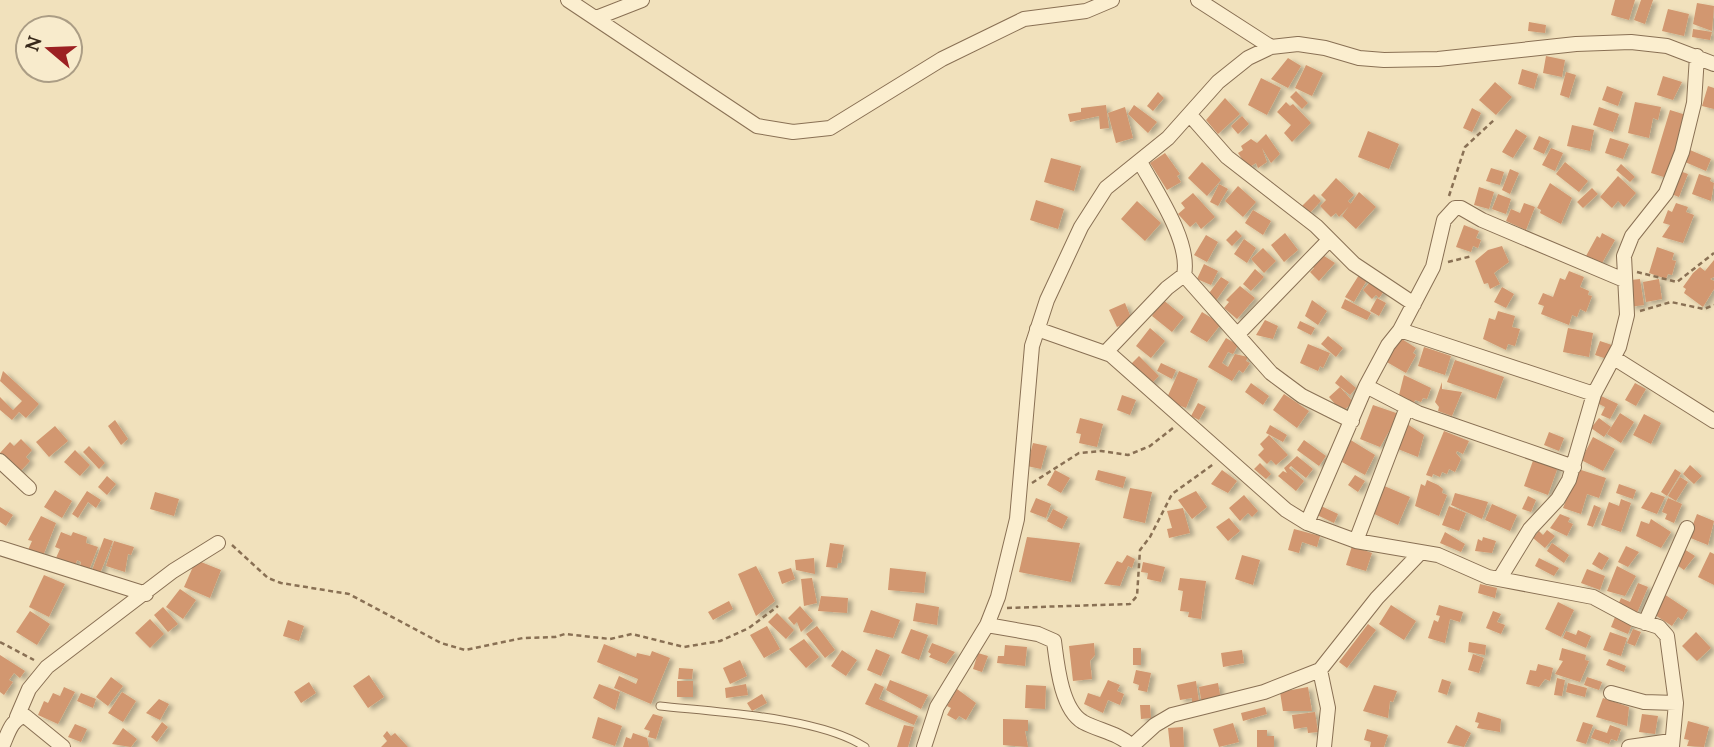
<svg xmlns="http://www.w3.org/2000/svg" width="1714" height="747" viewBox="0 0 1714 747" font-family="Lora,serif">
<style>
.building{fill:#d2976f;filter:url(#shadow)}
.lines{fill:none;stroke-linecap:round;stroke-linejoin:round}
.service-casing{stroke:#897054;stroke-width:9}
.minor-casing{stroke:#897054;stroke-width:16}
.path{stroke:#897054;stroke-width:2.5;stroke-dasharray:5 3.5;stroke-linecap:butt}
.service{stroke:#fbeecf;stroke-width:7}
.minor{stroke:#fbeecf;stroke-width:14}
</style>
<defs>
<filter id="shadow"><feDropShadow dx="4.5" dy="2.5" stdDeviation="2" flood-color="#0004"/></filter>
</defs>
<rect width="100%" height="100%" fill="#f1e1bc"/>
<!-- building -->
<path class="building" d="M1615 0H1635L1629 20 1611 15Z
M1641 0H1653L1645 24 1634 20Z
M1697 3 1714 6 1712 31 1693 24Z
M1668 9 1689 14 1684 36 1662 31Z
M1529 22 1546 25 1545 33 1528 31Z
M1693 29 1712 32 1710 40 1692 37Z
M1546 56 1565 60 1562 77 1543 73Z
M1288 58 1301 66 1288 88 1271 79Z
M1306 65 1323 73 1312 96 1295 88Z
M1522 69 1538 74 1534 89 1518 84Z
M1566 72 1576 75 1569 98 1560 95Z
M1663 76 1682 82 1673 100 1657 95Z
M1261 78 1281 88 1267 115 1248 105Z
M1495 82 1512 97 1496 115 1479 100Z
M1607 86 1623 92 1618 106 1602 100Z
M1708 86 1714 88V109L1702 106Z
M1296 91 1308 103 1302 109 1290 97Z
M1158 92 1164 98 1153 111 1147 106Z
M1225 98 1240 114 1218 134 1206 120Z
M1286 102 1290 106 1293 104 1311 123 1292 142 1284 133 1291 125 1277 112Z
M1635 102 1661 107 1658 120 1653 118 1649 138 1628 133Z
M1106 105 1109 128 1100 129 1099 116 1070 122 1068 114 1081 112V108Z
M1134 105 1157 122 1148 133 1128 114Z
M1125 107 1133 138 1116 143 1108 113Z
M1599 107 1619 114 1613 132 1593 125Z
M1472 108 1481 113 1472 132 1463 128Z
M1670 110 1686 115 1667 178 1651 173Z
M1242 116 1249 124 1238 134 1231 126Z
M1572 125 1594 130 1590 151 1567 146Z
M1516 129 1527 136 1513 158 1502 152Z
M1368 131 1399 144 1389 169 1358 157Z
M1266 134 1280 154 1271 163 1262 148 1267 162 1258 168 1256 163 1248 168 1238 153 1243 150 1241 146 1251 139 1257 143Z
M1539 136 1550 141 1544 154 1533 149Z
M1610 138 1629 144 1623 159 1605 153Z
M1551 148 1563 153 1555 171 1542 165Z
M1690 150 1711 159 1706 171 1685 162Z
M1165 153 1180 174 1177 176 1181 182 1167 190 1150 163Z
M1051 158 1081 166 1074 191 1044 182Z
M1202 162 1221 180 1207 196 1188 178Z
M1565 162 1588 181 1579 192 1556 174Z
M1621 164 1635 177 1630 182 1616 170Z
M1491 168 1504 172 1500 185 1486 181Z
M1510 169 1519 173 1510 194 1502 190Z
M1677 170 1688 174 1679 197 1669 193Z
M1699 174 1711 178 1710 181 1714 183 1711 201 1692 194Z
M1618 176 1636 193 1624 207 1618 201 1612 208 1600 197Z
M1336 178 1354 195 1348 201 1351 204 1339 217 1336 213 1331 217 1320 206 1326 200 1321 195Z
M1550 183 1572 198 1561 224 1540 213 1541 210 1537 208Z
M1219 184 1228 189 1218 206 1210 202Z
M1238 186 1256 202 1243 217 1225 201Z
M1479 187 1494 192 1489 209 1474 205Z
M1592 188 1598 194 1583 208 1577 202Z
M1359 192 1376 207 1356 229 1342 216Z
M1193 193 1215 217 1201 229 1196 222 1190 227 1178 214 1185 208 1181 203Z
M1314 194 1321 201 1309 214 1301 207Z
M1498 194 1511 199 1506 214 1492 209Z
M1036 200 1064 209 1058 229 1030 220Z
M1137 201 1161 223 1145 241 1121 219Z
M1524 203 1535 207 1526 230 1506 221 1511 209 1520 213Z
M1676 203 1688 207 1686 212 1694 215 1683 243 1662 237 1670 225 1663 223 1668 210 1672 212Z
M1253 210 1271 221 1263 235 1245 223Z
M1464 225 1479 231 1476 238 1481 240 1478 248 1473 246 1471 252 1456 247Z
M1236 230 1242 236 1232 246 1226 240Z
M1285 233 1298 250 1284 262 1271 245Z
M1602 233 1615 240 1601 265 1586 256 1597 236 1600 238Z
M1206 235 1218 242 1207 262 1194 255Z
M1244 239 1256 248 1247 263 1234 254Z
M1502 246 1509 262 1494 273 1500 284 1490 289 1488 283 1484 284 1475 261 1488 250Z
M1657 247 1674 253 1672 260 1676 261 1672 275 1668 274 1666 279 1649 273Z
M1263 248 1276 261 1264 273 1251 259Z
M1318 252 1335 263 1319 281 1310 272 1314 268 1308 262Z
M1714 260V277L1710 279 1714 281V289L1703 307 1684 293 1686 289 1683 287 1693 273 1700 267 1705 271Z
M1204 264 1218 271 1211 285 1197 279Z
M1255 269 1264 277 1251 291 1243 284Z
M1569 271 1584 277 1580 287 1589 291 1588 295 1592 296 1586 312 1580 309 1577 317 1572 315 1569 325 1541 314 1544 306 1538 304 1543 293 1553 297 1560 278 1565 280Z
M1359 275 1367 280 1354 302 1345 297Z
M1221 277 1229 282 1215 302 1207 296Z
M1640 279 1644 305 1630 307 1631 280Z
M1659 279 1662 299 1646 302 1643 282Z
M1372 280 1384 291 1379 298 1376 295 1372 299 1363 290Z
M1240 286 1255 298 1237 319 1224 308 1229 302 1226 300Z
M1502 287 1514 294 1506 308 1494 302Z
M1377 298 1386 303 1379 316 1370 311Z
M1162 299 1184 317 1172 332 1152 316Z
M1345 299 1371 313 1367 320 1341 308Z
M1312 300 1327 311 1318 325 1305 316Z
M1125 303 1132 320 1117 327 1109 310Z
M1498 311 1515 316 1512 327 1520 329 1515 346 1508 344 1506 350 1483 339 1489 318 1495 320Z
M1202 312 1221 324 1207 342 1190 332Z
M1265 320 1278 326 1273 339 1256 335Z
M1300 321 1315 328 1311 335 1297 328Z
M1150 328 1165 341 1151 358 1136 346Z
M1568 328 1593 333 1589 357 1563 352Z
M1328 336 1343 348 1336 357 1321 344Z
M1397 336 1416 348 1413 353 1416 355 1406 373 1385 361Z
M1226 338 1238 345 1233 354 1228 352 1222 363 1228 367 1235 354 1248 357 1246 361 1250 363 1243 373 1239 370 1232 381 1208 367Z
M1600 341 1612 345 1607 359 1595 355Z
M1308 344 1330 353 1323 368 1320 366 1318 371 1300 363Z
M1424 347 1451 356 1445 375 1418 366Z
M1139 356 1159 376 1148 387 1128 367Z
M1455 360 1504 377 1496 399 1447 382Z
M1161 363 1176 370 1172 379 1157 371Z
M3 371 39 404 26 418 19 412 12 420 0 410V397L13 410 22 401 0 381Z
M1179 371 1198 379 1186 408 1166 400Z
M1341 375 1356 388 1350 395 1335 383Z
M1404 375 1431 388 1427 399 1423 398 1421 402 1415 400 1413 405 1398 399Z
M1442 382V389L1462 392 1452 416 1438 411 1439 407 1435 402Z
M1251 383 1269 396 1263 405 1245 392Z
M1635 383 1646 389 1636 406 1625 400Z
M1340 387 1353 402 1342 412 1329 397Z
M1284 394 1309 411 1297 428 1273 410Z
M1122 395 1136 400 1130 415 1117 410Z
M1599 395 1618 404 1610 419 1601 415 1605 407 1595 402Z
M1198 403 1206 407 1199 420 1191 416Z
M1373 405 1399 414 1380 447 1360 439Z
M1620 413 1634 422 1621 443 1607 434Z
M1644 414 1661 423 1651 444 1633 435Z
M1080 418 1103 424 1097 447 1079 443 1081 434 1076 433Z
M1599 418 1611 427 1604 437 1591 428Z
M115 420 128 439 121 445 108 426Z
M1404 422 1424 435 1418 457 1393 447Z
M1270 425 1287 435 1283 442 1266 433Z
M55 426 68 441 49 457 36 442Z
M1444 431 1469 441 1463 454 1457 451 1456 453 1461 459 1455 472 1449 469 1447 474 1442 472 1440 477 1433 474 1432 477 1426 475Z
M1549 432 1564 438 1559 451 1544 445Z
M1269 435 1288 455 1276 465 1271 460 1267 464 1258 455 1264 449 1260 444Z
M1593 437 1615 449 1603 471 1581 460Z
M21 439 32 450 26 457 30 461 18 474 0 453 10 442 14 446Z
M1349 439 1375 455 1365 475 1342 462Z
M1304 440 1326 456 1319 466 1297 450Z
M1033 443 1047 446 1041 469 1027 466Z
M89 446 105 463 99 469 83 452Z
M75 450 90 465 80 476 64 462Z
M1535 455 1559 464 1548 495 1524 486Z
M1297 456 1313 469 1306 478 1291 466 1289 468 1304 481 1296 491 1278 476 1283 471 1287 473 1284 468Z
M1260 463 1271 474 1266 479 1254 469Z
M1690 465 1702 476 1694 484 1683 474Z
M1578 469 1606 478 1599 498 1587 494 1581 514 1563 508Z
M1675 469 1681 473 1667 496 1661 492Z
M1055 470 1070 478 1061 493 1047 485Z
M1098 470 1126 477 1123 488 1095 480Z
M1222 470 1237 481 1228 493 1211 484Z
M1355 475 1365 481 1358 492 1348 485Z
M107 476 116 484 107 495 98 487Z
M1680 477 1688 482 1676 501 1668 496Z
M1427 480 1438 485 1443 489 1442 493 1447 495 1439 516 1415 506 1421 484 1425 486Z
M1619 484 1636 490 1633 499 1616 493Z
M1382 485 1410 497 1398 525 1370 512Z
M1130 488 1152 492 1145 523 1123 518Z
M55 490 72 501 62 518 44 507Z
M87 491 101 500 96 508 88 502 78 518 72 514Z
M1196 491 1207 507 1192 519 1178 500Z
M155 492 179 499 174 516 150 509Z
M1651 492 1665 497 1657 514 1641 508Z
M1455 493 1488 502 1482 519 1451 505Z
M1244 495 1258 511 1252 517 1248 513 1240 521 1229 508Z
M1528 496 1536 500 1531 512 1522 509Z
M1036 498 1051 504 1046 518 1030 512Z
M1668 498 1682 504 1674 523 1665 519 1667 514 1662 512Z
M1621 499 1631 503 1621 532 1601 525 1609 502 1619 506Z
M1492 504 1517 515 1510 531 1485 520Z
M1594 505 1601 508 1593 527 1587 525Z
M1321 506 1338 514 1334 523 1317 515Z
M1449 506 1466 513 1459 531 1442 525Z
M0 507 13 515 6 526 0 522Z
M1183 508 1190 533 1169 538 1167 529 1172 528 1167 511Z
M1053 509 1068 517 1062 529 1047 521Z
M1560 514 1570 518 1568 522 1573 524 1567 536 1550 528Z
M1697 514 1714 521 1708 545 1688 537Z
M41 516 56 523 43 556 28 550 32 541 28 540Z
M1229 518 1240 531 1228 541 1216 527Z
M1651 519 1671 532 1661 548 1636 536 1641 521 1649 524Z
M1294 529 1320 536 1317 547 1302 542 1299 553 1288 550Z
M1547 530 1555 536 1545 548 1533 538 1539 531 1543 535Z
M61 532 71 536 73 532 87 537 86 543 98 547 88 573 79 571 81 562 77 560 75 566 56 558 60 549 55 547Z
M1445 532 1465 544 1461 552 1440 543Z
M1027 537 1080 543 1071 582 1019 572Z
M1483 537 1496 541 1492 553 1475 551 1478 539 1482 541Z
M104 538 113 541 99 576 91 573Z
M114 541 134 547 131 555 128 554 125 572 106 566Z
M830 543 844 545 841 563H838L837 568 826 567Z
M1552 543 1569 555 1564 563 1547 551Z
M1352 546 1372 553 1366 571 1346 565Z
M1626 546 1639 552 1628 567 1618 562Z
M1684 549 1695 556 1684 570 1674 563Z
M1599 552 1609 558 1602 570 1592 564Z
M1710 552 1714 554V585L1698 577Z
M1127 555 1135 559 1132 568 1128 566 1120 586 1104 584 1117 561 1122 563Z
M1242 555 1260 560 1253 585 1235 579Z
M814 558 815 574 796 570 795 560Z
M1539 558 1559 568 1554 576 1535 566Z
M196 560 221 570 210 598 184 587Z
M1143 562 1165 567 1161 582 1147 579 1148 573 1141 572Z
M756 566 775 601 756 616 738 574Z
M1617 566 1636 576 1625 596 1607 591Z
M791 568 795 579 782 584 778 572Z
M890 568 926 572 924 593 888 590Z
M1587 569 1605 576 1600 590 1581 583Z
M44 575 65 584 49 617 29 607Z
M812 578 817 603 804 606 801 579Z
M1180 578 1206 581 1201 619 1188 617 1189 612 1180 611 1183 591 1178 590Z
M1638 583 1648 587 1637 613 1618 605 1621 598 1630 602Z
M1480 584 1497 588 1495 598 1478 593Z
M180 589 196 600 183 619 166 607Z
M1664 594 1688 610 1682 620 1678 617 1672 626 1652 613Z
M821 596 848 598 847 613 818 611Z
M729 601 733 609 713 620 708 612Z
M1558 602 1574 610 1561 637 1545 629Z
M916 603 939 607 937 625 913 621Z
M1391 605 1416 621 1404 640 1379 624Z
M1439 605 1463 612 1460 622 1450 619 1445 643 1428 638 1434 620 1438 622 1440 616 1436 615Z
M800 606 813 621 801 632 797 622 794 625 788 618Z
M163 607 178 624 168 632 154 615Z
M871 610 900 620 893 638 863 632Z
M30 611 50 624 37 645 16 632Z
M1493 611 1501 614 1497 622 1505 625 1501 634 1486 628Z
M777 613 794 630 786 639 768 622Z
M1615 617 1632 624 1628 634 1611 627Z
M150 619 164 634 150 648 135 633Z
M288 620 304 626 299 641 283 636Z
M1368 624 1376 630 1347 668 1339 662Z
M767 626 780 649 764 658 750 635Z
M817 626 835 650 825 658 806 634Z
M911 629 928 635 919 660 901 653Z
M1633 629 1641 632 1635 646 1627 643Z
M1578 630 1591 636 1586 648 1563 638 1566 631 1576 635Z
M1610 632 1627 638 1621 656 1603 650Z
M1696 632 1711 648 1697 661 1682 646Z
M804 639 819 657 806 668 789 649Z
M1469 642 1486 645 1485 655 1468 652Z
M932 643 955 652 946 664 929 657 931 654 928 652Z
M1094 643 1095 655 1090 661 1092 679 1073 681 1069 646Z
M604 644 636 657 637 653 650 656 652 651 670 658 651 704 614 688 619 676 636 684 638 679 597 662Z
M1005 645 1027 647 1025 666 997 663 998 656H1004Z
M1133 648H1141V665H1133Z
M1562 648 1586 655 1585 660 1589 661 1580 682 1555 674 1563 661 1559 660Z
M876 649 890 655 881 676 867 670Z
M842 650 857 660 846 676 831 666Z
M1242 650 1244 663 1223 667 1221 653Z
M978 653 988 656 982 672 973 669Z
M1473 654 1484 658 1479 673 1468 670Z
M0 655 25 671 20 678 14 673 9 680 13 682 4 695 0 692Z
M1609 659 1626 666 1624 672 1606 665Z
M740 660 747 676 730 684 723 668Z
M1538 664 1553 668 1550 681 1545 679 1539 687 1526 684 1530 670 1536 671Z
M679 668 693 669 692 679H678Z
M1136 670 1151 673 1147 692 1138 690 1139 685 1133 683Z
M369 675 384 697 368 708 353 686Z
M111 677 123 686 108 706 96 697Z
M1587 677 1602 682 1599 690 1584 685Z
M1557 678 1565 680 1562 696 1554 695Z
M1442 679 1451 682 1447 695 1438 692Z
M890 680 928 695 921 709 886 690Z
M1108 680 1120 685 1117 691 1124 694 1120 705 1108 700 1103 713 1084 704 1088 693 1100 697Z
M677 681H693V697H677Z
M1196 681 1199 702 1192 703V698L1180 700 1177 685Z
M309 682 316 693 301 703 294 692Z
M875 683 884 687 879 699 918 716 914 725 865 704Z
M1218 683 1221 700 1202 704 1199 687Z
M1568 683 1587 688 1585 697 1566 692Z
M599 684 620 692 615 710 593 698Z
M746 684 748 695 726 698 725 688Z
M1026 685 1046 686 1045 709 1025 708Z
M1374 685 1397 691 1393 702 1390 701 1388 718 1363 711Z
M64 687 75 692 58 724 38 715 44 701 48 703 53 693 60 696Z
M1308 687 1312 711H1283L1280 692Z
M957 689 976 703 966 720 959 716 956 720 947 715 951 708 947 706Z
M122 692 136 701 123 722 108 713Z
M81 693 96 699 93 708 77 701Z
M762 694 767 703 752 711 747 703Z
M1603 698 1629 707 1627 726 1596 717Z
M159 699 169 704 160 720 146 713Z
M1140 705H1150L1151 718 1141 719Z
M1265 707 1267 714 1243 721 1241 713Z
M1315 712 1318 732 1308 733 1307 727 1294 729 1292 715Z
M1478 712 1501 719 1500 732 1477 728 1479 723 1475 722Z
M653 714 663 717 656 739 648 737 650 731 644 729Z
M1642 714 1658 716 1655 734 1639 732Z
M598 717 622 726 615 746 592 738Z
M1003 719 1028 720V731H1025L1028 747 1003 745Z
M1688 721 1709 727 1704 747 1687 746 1689 740 1684 739Z
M162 722 168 727 157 742 151 737Z
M1583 722 1593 725 1586 744 1576 741Z
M1233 723 1239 742 1219 747 1213 729Z
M75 724 87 729 81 742 68 737Z
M904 725 914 727 908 747H897Z
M1456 725 1471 733 1464 747 1447 743Z
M1610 725 1621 729 1617 741 1611 739 1609 744 1591 738 1595 729 1607 733Z
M1183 727 1184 747H1170L1168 728Z
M123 728 137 739 131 747 112 744Z
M1367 729 1388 735 1384 747H1370L1371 742 1364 740Z
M1257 730H1267V736H1274V747H1257Z
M387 731 391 736 395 733 408 747H381L387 741 383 736Z
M633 733 647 738 649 747H623L626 737 631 739Z"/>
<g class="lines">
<defs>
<path id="service" d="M660 706C716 712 820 717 865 747"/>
<path id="minor" d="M568 0 757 126 793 132 830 128 942 59 1024 19 1086 11 1112 0
M1198 0 1271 47
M596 18 642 0
M1190 115 1227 157 1316 226 1354 264 1414 304
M1140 162C1156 191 1191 242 1184 275L1271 373 1302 396 1352 421
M1037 329 1111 355 1286 510 1307 523 1356 541 1438 555 1488 577 1593 597 1634 619 1659 627 1667 636 1676 703 1672 747
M1400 330 1433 267 1444 220 1455 208H1461L1482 220 1624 280
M1238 334 1329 240
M1106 352 1167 288 1184 275
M1614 358 1714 421
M1366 386 1418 413 1574 467
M0 461 29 488
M1307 523 1366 386 1388 345 1400 330 1594 394
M1356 541 1407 407
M0 548 146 594
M1500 578 1530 529 1558 499 1569 480 1594 394 1619 347 1627 315 1624 256 1632 236 1666 193 1682 152 1694 103 1697 56
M1645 623 1687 528
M987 625 1038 634 1054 641C1057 664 1061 709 1083 722 1100 731 1118 733 1132 746
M1320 670 1328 708 1324 747
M1611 693 1644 702 1676 703
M17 717 29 689 47 667 173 571 218 543
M2 747C8 734 11 719 25 716L63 747
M924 747 937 707 987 625 998 597 1017 519 1032 346 1047 300 1081 227 1106 188 1168 138 1218 82 1248 58 1271 47 1298 44 1325 48 1359 58 1384 60 1438 59 1576 44 1631 42 1667 46 1714 64
M1131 747 1155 725 1172 715 1264 692 1320 670 1377 598 1421 552
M1629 747 1671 741"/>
</defs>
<!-- service casing -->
<use href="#service" class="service-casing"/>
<!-- minor casing -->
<use href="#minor" class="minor-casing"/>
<!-- path -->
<path class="path" d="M1449 196 1465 147 1494 120
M1448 262 1472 256
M1637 272 1677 282 1714 253
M1640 311 1671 302 1704 309 1714 305
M1032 483 1079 453 1101 451 1128 455 1150 446 1173 428
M232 545 268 578 281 583 349 594 441 643 465 650 523 638 555 637 565 634 610 639 632 634 684 647 720 641 749 628 778 606
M1007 608 1130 604 1137 596 1140 550 1150 537 1172 494 1215 463
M0 642 34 660"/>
<!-- service -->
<use href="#service" class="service"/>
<!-- minor -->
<use href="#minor" class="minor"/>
</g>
<!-- north arrow -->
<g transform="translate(49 49) rotate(289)"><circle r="33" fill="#f8ebcc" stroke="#ab9d85" stroke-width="2"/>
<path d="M0-5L12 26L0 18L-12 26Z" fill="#9c2022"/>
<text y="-10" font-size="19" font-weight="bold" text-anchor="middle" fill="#37281a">N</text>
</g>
</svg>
